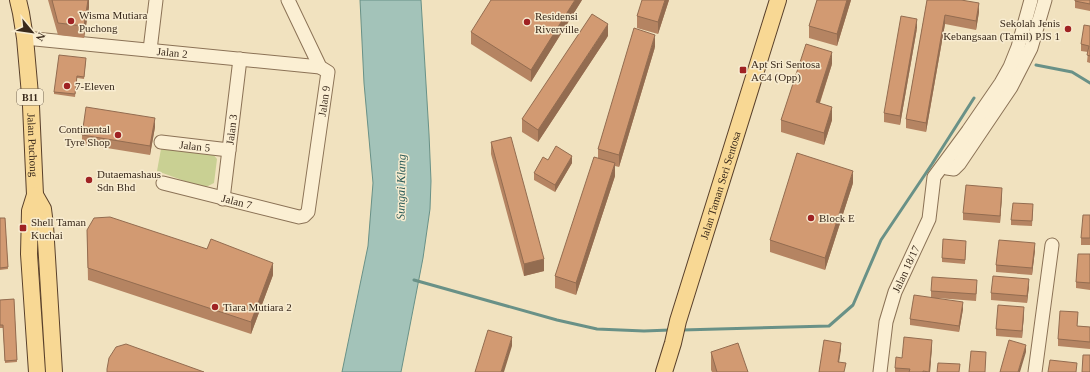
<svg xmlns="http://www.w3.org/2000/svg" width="1090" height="372" viewBox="0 0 1090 372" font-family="Georgia,serif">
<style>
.green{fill:#c9d093}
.water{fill:#a3c3b9;stroke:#699187}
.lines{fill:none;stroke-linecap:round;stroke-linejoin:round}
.stream{stroke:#699187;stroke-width:3}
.minor-casing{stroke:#8b7256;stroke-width:15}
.major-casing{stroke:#59402b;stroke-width:18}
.minor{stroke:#fbefd3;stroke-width:13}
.major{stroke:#f8d894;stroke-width:16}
.wall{fill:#b58462}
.shaded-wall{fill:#936c50}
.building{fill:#d29a72;stroke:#936c50}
.poi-dot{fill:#9f2223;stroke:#f8ecd0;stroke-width:1.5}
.labels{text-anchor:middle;stroke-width:3;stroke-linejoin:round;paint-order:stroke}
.shield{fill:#f8ecd0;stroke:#736452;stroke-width:1}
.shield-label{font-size:10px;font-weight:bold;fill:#3a2a1c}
.poi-label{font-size:11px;fill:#3a2a1c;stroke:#f8ecd0;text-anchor:start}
.street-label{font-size:11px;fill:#3a2a1c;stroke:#f8ecd0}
.water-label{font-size:12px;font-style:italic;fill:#2a5b58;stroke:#f8ecd0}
</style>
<rect width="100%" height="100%" fill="#f1e2bf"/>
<!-- green -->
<path class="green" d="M161 149 212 153 217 159 214 183 204 188 157 171Z"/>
<!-- water -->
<path class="water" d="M360 0H421L429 134 431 181 430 209 423 258 401 372H342L368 246 373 183 364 83Z"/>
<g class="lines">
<!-- stream -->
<path class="stream" d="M1036 65 1072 72 1090 83
M414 280 557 320 597 329 644 331 670 330
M682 330 829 326 853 305 881 240 932 164 974 98"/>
<defs>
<g id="minor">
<path id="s1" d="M25 38 320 67"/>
<path d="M150 50 156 0"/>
<path id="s2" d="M161 142 229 150"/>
<path d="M943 166 947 168 954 169 959 164 1011 87 1031 48 1045 0"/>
<path id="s3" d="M163 183 299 217 304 216 308 212 328 72 320 67 288 0"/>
<path id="s4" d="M223 199 240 59"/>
<path id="s5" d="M880 372 886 322 895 292 929 219 934 177 968 131 1001 83 1010 67 1018 47 1031 0"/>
<path d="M1035 372 1052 245"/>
</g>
<g id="major">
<path id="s6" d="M18 0 21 13 25 38 31 106 35 195 30 211 29 254 37 372"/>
<path d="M35 195 43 209 45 225 54 372"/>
<path id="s7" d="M664 372 673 343 678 321 778 0"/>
</g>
</defs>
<!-- minor casing -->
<use href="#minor" class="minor-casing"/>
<!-- major casing -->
<use href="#major" class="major-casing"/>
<!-- minor -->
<use href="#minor" class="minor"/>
<!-- major -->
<use href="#major" class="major"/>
</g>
<!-- wall -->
<path class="wall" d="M48 0H89V7L84 38 58 35Z
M582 0 531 82 471 44V32Z
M669 0 658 34 637 28V16Z
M817 0H851L837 46 809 38V26Z
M927 0 979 12 976 30 945 24 926 132 906 128V119Z
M1090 0V11L1075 8V1Z
M1090 26V63L1087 62 1088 52 1081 51V44Z
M917 28 900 125 884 122V113Z
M608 36 538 142 522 132V119Z
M655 47 619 167 615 166V176L576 295 555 288V276L598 158V149Z
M86 60 84 79 77 78 75 97 54 94V92Z
M832 64 820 103 832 120 824 145 781 132V120Z
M155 127 150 155 82 144V135Z
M491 142 544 271 524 276 491 154Z
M548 160 572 163 555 192 534 180V173Z
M853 183 825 270 770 252V240Z
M1002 195 1000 223 963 220V213Z
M1033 209 1032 226 1011 225V220Z
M1090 215V245H1081V238Z
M0 218H5L8 269 0 270Z
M87 230 207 249 273 275 251 334 88 280Z
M966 246 965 264 942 262V258Z
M1035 250 1032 275 996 272V265Z
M1090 254V290L1076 288V282Z
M1029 286 1027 303 991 300V293Z
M977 287 976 301 937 298 963 309 959 332 910 325V319L931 297V291Z
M14 299 17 362 5 363 3 328H0V300Z
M1024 314 1022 338 996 336V329Z
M1078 319 1077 326 1090 327V349L1058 346V339Z
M932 346 930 372H895V368L902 358Z
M711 352 748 372H712L711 370Z"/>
<!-- shaded-wall -->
<path class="shaded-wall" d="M88 0H89V7L84 38V26Z
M575 0H582L531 82V70Z
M665 0H669L658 34V22Z
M847 0H851L837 46V34Z
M979 3V12L976 30V21Z
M945 15V24L926 132V123Z
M917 19V28L900 125V116Z
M608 24V36L538 142V130Z
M655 35V47L619 167V155Z
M832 52V64L816 114V102Z
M832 107V120L824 145V133Z
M155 118V127L150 155V146Z
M572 156V163L555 192V185Z
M615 163V176L576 295V283Z
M853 171V183L825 270V258Z
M1002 188V195L1000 223V216Z
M1035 243V250L1032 275V268Z
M544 259V271L524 276V264Z
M273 263V275L251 334V322Z
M1029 279V286L1027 303V296Z
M963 302V309L959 332V326Z
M1024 307V314L1022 338V331Z
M512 337V346L504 372H501Z
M932 340V346L930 372H929Z
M841 343V350L838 369V362Z
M1026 345V352L1020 372H1018Z"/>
<!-- building -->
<path class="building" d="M52 0H88L84 26 58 23Z
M491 0H575L531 70 471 32Z
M642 0H665L658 22 637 16Z
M817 0H847L837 34 809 26Z
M927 0H961L979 3 976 21 945 15 926 123 906 119Z
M1075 0H1090V4L1075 1Z
M592 14 608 24 538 130 522 119Z
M901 16 917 19 900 116 884 113Z
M1084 25 1090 26V56L1087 55 1089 46 1081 44Z
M634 28 655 35 619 155 598 149Z
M806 44 832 52 816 102 832 107 824 133 781 120Z
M59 55 86 58 84 77 77 76 75 94 54 92Z
M86 107 155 118 150 146 82 135Z
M511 137 544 259 524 264 491 142Z
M556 146 572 156 555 185 534 173 543 157 548 160Z
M797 153 853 171 825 258 770 240Z
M594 157 615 163 576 283 555 276Z
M966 185 1002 188 1000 216 963 213Z
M1013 203 1033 204 1032 221 1011 220Z
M1083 215H1090V238H1081Z
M110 217 207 249 211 239 273 263 251 322 88 268 87 230 94 218Z
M0 218H5L8 267 0 268Z
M943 239 966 241 965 260 942 258Z
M999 240 1035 243 1032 268 996 265Z
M1078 254H1090V283L1076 282Z
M993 276 1029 279 1027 296 991 293Z
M932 277 977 280 976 294 931 291Z
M914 295 963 302 959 326 910 319Z
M14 299 17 360 5 361 3 325H0V300Z
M998 305 1024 307 1022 331 996 329Z
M1060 311 1078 312 1077 326 1090 327V342L1058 339Z
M488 330 512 337 501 372H475Z
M904 337 932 340 929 372 923 371V372H909L910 369 895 368 896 357 902 358Z
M824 340 841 343 838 362 846 363 844 372H819Z
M1009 340 1026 345 1018 372H1000Z
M738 343 748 372H717L711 352Z
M126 344 204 372H107V369L109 358 116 347Z
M971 351 986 352 985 372H969Z
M1083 355H1090V372H1082Z
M1050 360 1077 363 1076 372H1048Z
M938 363 960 364 959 372H937Z"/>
<!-- markers -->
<g class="poi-dot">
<circle cx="71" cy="21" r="4"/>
<circle cx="527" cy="22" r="4"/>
<circle cx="1068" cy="29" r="4"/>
<rect x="739" y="66" width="8" height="8" rx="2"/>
<circle cx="67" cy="86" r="4"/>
<circle cx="118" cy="135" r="4"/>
<circle cx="89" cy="180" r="4"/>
<circle cx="811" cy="218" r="4"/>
<rect x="19" y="224" width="8" height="8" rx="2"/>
<circle cx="215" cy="307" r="4"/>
</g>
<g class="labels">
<!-- shield labels -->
<rect class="shield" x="17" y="89" width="26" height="16" rx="3"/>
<g class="shield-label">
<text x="30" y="101">B11</text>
</g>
<!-- poi labels -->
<g class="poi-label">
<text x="79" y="19">Wisma Mutiara<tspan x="79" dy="13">Puchong</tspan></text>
<text x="535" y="20">Residensi<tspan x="535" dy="13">Riverville</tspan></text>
<text x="1060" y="27" text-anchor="end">Sekolah Jenis<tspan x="1060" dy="13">Kebangsaan (Tamil) PJS 1</tspan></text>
<text x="751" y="68">Apt Sri Sentosa<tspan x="751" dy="13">AC4 (Opp)</tspan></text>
<text x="75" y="90">7-Eleven</text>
<text x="110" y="133" text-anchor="end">Continental<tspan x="110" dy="13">Tyre Shop</tspan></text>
<text x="97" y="178">Dutaemashaus<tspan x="97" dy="13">Sdn Bhd</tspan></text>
<text x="819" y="222">Block E</text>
<text x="31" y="226">Shell Taman<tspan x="31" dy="13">Kuchai</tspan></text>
<text x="223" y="311">Tiara Mutiara 2</text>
</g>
<!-- street labels -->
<g class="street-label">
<text dy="4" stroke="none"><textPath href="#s1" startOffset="148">Jalan 2</textPath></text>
<text dy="4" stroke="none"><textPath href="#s3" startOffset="263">Jalan 9</textPath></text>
<text dy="4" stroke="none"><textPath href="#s4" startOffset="70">Jalan 3</textPath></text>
<text dy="4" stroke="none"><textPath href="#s6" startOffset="146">Jalan Puchong</textPath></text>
<text dy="4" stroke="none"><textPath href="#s2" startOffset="34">Jalan 5</textPath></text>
<text dy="4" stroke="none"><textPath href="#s7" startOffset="195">Jalan Taman Seri Sentosa</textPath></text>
<text dy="4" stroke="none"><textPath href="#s3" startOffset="76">Jalan 7</textPath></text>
<text dy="4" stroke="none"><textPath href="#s5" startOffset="107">Jalan 18/17</textPath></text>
</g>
<!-- water labels -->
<g class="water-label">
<text transform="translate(401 187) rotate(-89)" y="4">Sungai Klang</text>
</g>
</g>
<!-- north arrow -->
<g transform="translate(32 32) rotate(119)" stroke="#f8ecd0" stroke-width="3" paint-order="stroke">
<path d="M0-3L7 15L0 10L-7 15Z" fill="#3a2a1c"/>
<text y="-6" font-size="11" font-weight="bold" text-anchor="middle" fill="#3a2a1c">N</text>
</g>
</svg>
